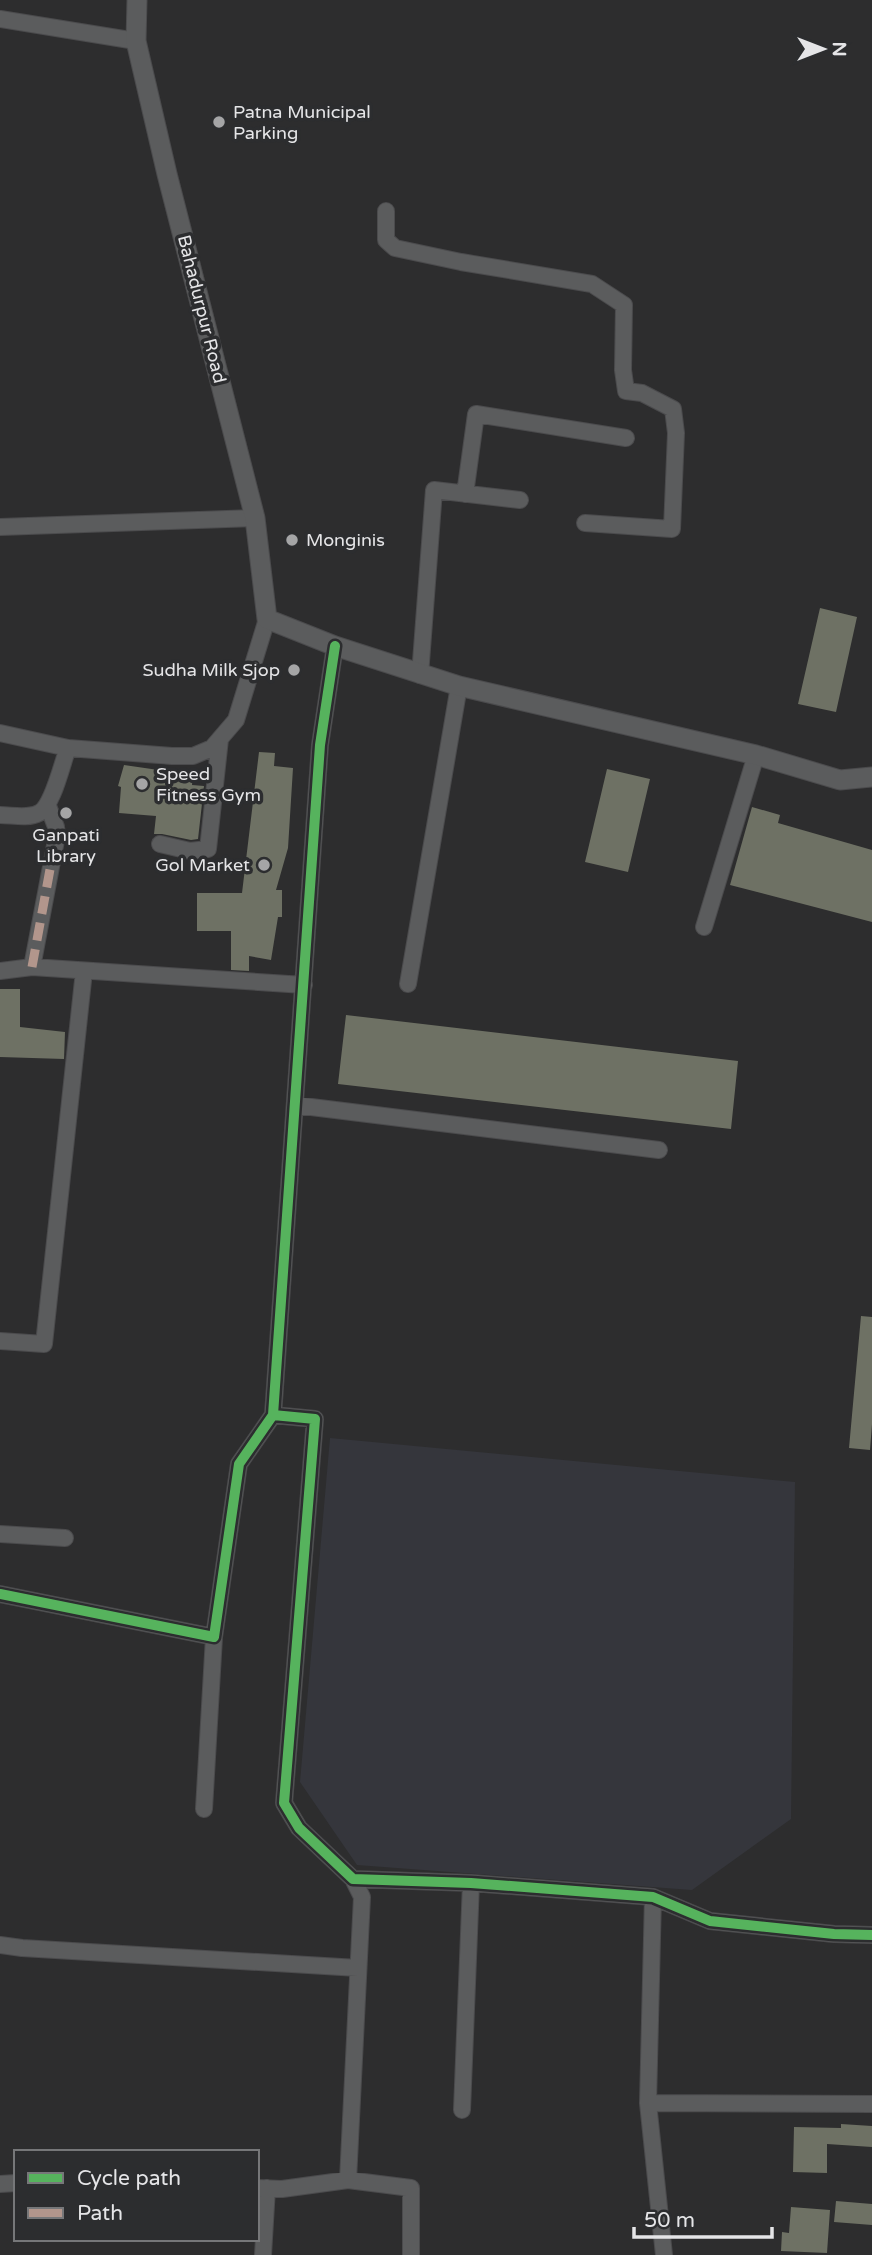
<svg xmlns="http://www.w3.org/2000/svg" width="872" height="2255" viewBox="0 0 872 2255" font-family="'Varela Round',sans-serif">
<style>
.built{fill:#35363c}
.building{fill:#6e7164}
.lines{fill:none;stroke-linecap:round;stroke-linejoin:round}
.minor-casing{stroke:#4b4b4d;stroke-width:18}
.tertiary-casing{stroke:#4b4b4d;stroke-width:21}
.minor{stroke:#5b5c5d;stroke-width:16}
.tertiary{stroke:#5b5c5d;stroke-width:19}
.quiet{stroke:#b2968c;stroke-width:9;stroke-dasharray:18 9;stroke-linecap:butt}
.cycleway-casing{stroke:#2c2d2f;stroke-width:15}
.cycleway{stroke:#56b35d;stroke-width:10}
.poi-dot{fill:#a5a5a6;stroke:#2c2d2f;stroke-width:2.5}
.labels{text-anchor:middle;stroke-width:7;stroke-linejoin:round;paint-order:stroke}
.poi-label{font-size:18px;fill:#e5e5e7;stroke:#2c2d2f;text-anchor:start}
.street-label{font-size:18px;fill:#e5e5e7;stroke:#2c2d2f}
</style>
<rect width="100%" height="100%" fill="#2d2d2e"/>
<!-- built -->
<path class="built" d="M330 1438 795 1482 791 1819 692 1890 357 1865 300 1782Z"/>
<!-- building -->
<path class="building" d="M820 608 857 617 836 712 798 704Z
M259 752 275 753 274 766 293 768 288 848 276 890H282V917H278L271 960 249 956V971L231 970V931H197V893H242Z
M124 765 193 775 192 785 204 786 198 839 191 840 162 834H154L156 816 119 813 121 787 118 786Z
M607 769 650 779 628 872 585 862Z
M752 807 780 815 778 823 872 850V922L730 885Z
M0 989H20V1027L65 1032 64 1059 0 1057Z
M346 1015 738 1061 731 1129 338 1084Z
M861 1316 872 1317V1424L870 1450 849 1448Z
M841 2124 872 2126V2147L827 2144V2173L793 2172 794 2127 841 2128Z
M836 2201 872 2204V2225L834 2222Z
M791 2207 830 2210 827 2253 781 2251 782 2232 789 2233Z"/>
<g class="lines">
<defs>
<path id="minor" d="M0 19 136 41
M386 211V240L395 248 461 262 592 284 624 305 623 370 626 391 642 393 673 409 676 433 672 529 585 523
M465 494 476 414 626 438
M0 527 255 518
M420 675 434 490 520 500
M0 733 68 748 172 756H193L212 748 236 720 267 619
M0 815C12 815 28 819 39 813 53 806 62 763 68 748
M160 844 190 851 208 849 220 739
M704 927 756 755
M32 967 57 835 56 827 48 806
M0 971 32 967 304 985
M408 984 459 686
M295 1105 659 1150
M0 1341 44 1344 84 971
M273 1415 315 1419 284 1803 299 1828 353 1879 471 1883 653 1897 710 1921 834 1934 872 1935
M0 1534 65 1538
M0 1594 214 1637 239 1464 273 1415 320 745 335 646
M204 1809 214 1637
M653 1897 648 2103 664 2255
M0 1945 22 1948 358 1968
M648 2103 872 2104
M462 2110 471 1883
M348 2180 411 2188V2255
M0 2184 16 2183
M257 2188 282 2189 348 2180 362 1897 353 1879
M263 2255 267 2188"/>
<path id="tertiary" d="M137 0 136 41 167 174 255 518 267 619 335 646 459 686 756 755 840 780 872 777"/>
</defs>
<!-- minor casing -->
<use href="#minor" class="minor-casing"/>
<!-- tertiary casing -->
<use href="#tertiary" class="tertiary-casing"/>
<!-- minor -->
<use href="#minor" class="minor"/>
<!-- tertiary -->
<use href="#tertiary" class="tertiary"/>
<!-- quiet -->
<path class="quiet" d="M32 967 51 864"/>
<defs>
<path id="cycleway" d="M273 1415 315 1419 284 1803 299 1828 353 1879 471 1883 653 1897 710 1921 834 1934 872 1935
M0 1594 214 1637 239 1464 273 1415 320 745 335 646"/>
</defs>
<!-- cycleway casing -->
<use href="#cycleway" class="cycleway-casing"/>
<!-- cycleway -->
<use href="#cycleway" class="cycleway"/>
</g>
<!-- markers -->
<g class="poi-dot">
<circle cx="219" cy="122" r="7"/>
<circle cx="292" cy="540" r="7"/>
<circle cx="294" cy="670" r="7"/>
<circle cx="142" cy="784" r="7"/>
<circle cx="66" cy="813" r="7"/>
<circle cx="264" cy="865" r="7"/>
</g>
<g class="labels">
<!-- poi labels -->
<g class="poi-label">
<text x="233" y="118">Patna Municipal<tspan x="233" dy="21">Parking</tspan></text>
<text x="306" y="546">Monginis</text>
<text x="280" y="676" text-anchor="end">Sudha Milk Sjop</text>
<text x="156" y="780">Speed<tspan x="156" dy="21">Fitness Gym</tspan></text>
<text x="66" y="841" text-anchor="middle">Ganpati<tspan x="66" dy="21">Library</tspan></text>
<text x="250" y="871" text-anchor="end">Gol Market</text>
</g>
<!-- street labels -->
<g class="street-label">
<text transform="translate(202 309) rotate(76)" y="6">Bahadurpur Road</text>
</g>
</g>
<!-- legend -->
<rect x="14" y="2150" width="245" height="91" fill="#2c2d2f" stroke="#767779" stroke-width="2"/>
<rect x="28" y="2173" width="35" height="10" fill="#56b35d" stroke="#767779" stroke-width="2"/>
<text x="77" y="2185" font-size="21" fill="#e5e5e7">Cycle path</text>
<rect x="28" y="2208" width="35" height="10" fill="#b2968c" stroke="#767779" stroke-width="2"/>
<text x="77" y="2220" font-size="21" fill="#e5e5e7">Path</text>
<!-- north arrow -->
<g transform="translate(823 49) rotate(90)" stroke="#2c2d2f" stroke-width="5" paint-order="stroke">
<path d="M0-5L12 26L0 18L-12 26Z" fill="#e5e5e7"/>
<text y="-10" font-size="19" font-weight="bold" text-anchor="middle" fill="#e5e5e7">N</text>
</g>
<!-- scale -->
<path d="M634 2227v10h138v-10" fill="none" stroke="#e5e5e7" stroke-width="3.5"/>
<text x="644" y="2227" font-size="21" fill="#e5e5e7" stroke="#2c2d2f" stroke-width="5" paint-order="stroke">50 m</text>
</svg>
